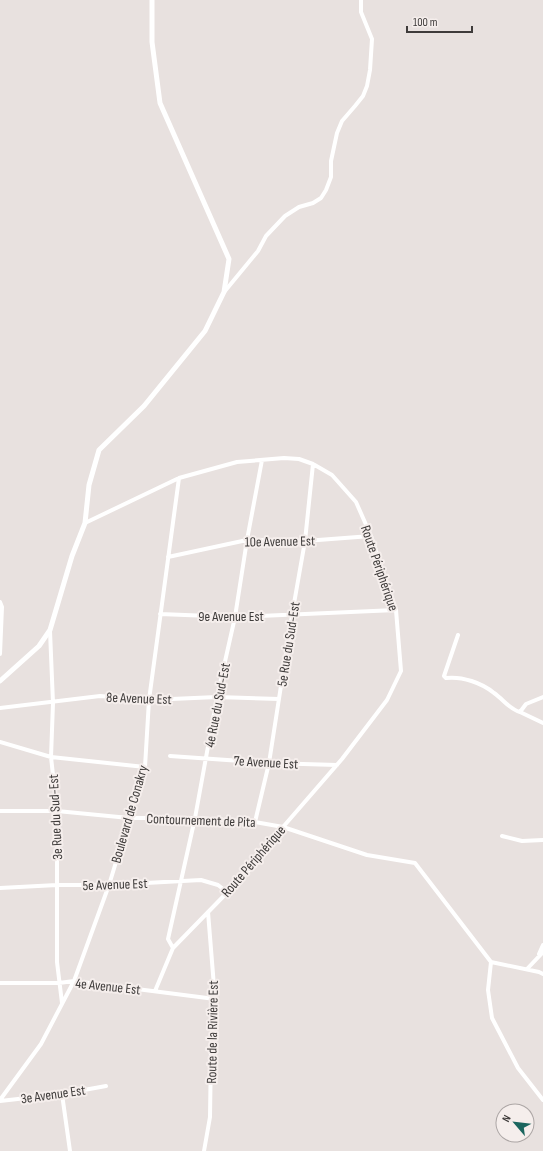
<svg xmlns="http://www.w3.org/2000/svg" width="543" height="1151" viewBox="0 0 543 1151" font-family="'Sofia Sans Condensed',sans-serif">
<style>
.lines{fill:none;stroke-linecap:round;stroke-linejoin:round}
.minor{stroke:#fff;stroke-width:4}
.tertiary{stroke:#fff;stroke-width:5}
.labels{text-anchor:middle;stroke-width:4;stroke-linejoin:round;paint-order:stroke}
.street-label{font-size:14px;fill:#3e3b3a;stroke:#f5eeec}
</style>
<rect width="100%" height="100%" fill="#e8e1df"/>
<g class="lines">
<!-- minor -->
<path class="minor" d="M225 291 258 251 266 236 285 216 299 207 313 203 321 198 326 190 331 177V161L337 133 342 121 355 106 363 96 367 86 370 70 372 39 361 12V0
M85 523 179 478 237 462 284 458 299 459 313 464 332 475 356 502 371 536 396 610 401 671 387 700 342 759 283 827 253 866 173 948 155 991
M168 557 247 540 305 541 371 536
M0 602 2 607 0 654
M160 614 235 617 396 610
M50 631 53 703 51 757 57 811V962L62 1003
M458 635 444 676 446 678C462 676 482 683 494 693 503 699 509 709 520 712L526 704 543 697
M0 708 100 696 149 700 217 697 279 699
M520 712 543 723
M0 742 51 757 145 767
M170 756 269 763 337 765
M0 811H57L129 818H195L255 822 283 827 367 855 415 863 491 962 539 972 543 974
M255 822 269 763 292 615 305 541 313 464
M502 836 522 841 543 840
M0 888 57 885H109L201 880 218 885 227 892
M173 948 168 939 195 818 217 697 235 617 247 540 262 460
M539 954 543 945
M491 962 488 990 492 1018 518 1068 543 1100
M527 969 543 952
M0 983H59L74 981 215 999
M62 1094 70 1151
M0 1100 41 1044 74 981 109 885 145 767 149 700 179 478
M0 1101 62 1094 106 1086
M204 1151 210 1117 211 1050 215 999 208 912"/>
<!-- tertiary -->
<path class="tertiary" d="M0 681 39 646 50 630 72 556 85 523 89 485 99 450 144 406 205 331 224 292 229 259 160 103 152 42V0"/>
</g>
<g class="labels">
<!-- street labels -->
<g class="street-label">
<text transform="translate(280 541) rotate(-1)" y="5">10e Avenue Est</text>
<text transform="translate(380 568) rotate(71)" y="5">Route Périphérique</text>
<text x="231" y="621">9e Avenue Est</text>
<text transform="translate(288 644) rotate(-81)" y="5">5e Rue du Sud-Est</text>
<text transform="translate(139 698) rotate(2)" y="5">8e Avenue Est</text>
<text transform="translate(217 705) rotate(-79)" y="5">4e Rue du Sud-Est</text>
<text transform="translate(266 762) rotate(3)" y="5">7e Avenue Est</text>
<text transform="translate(129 814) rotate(-74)" y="5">Boulevard de Conakry</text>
<text transform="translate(55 817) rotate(-93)" y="5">3e Rue du Sud-Est</text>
<text transform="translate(201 820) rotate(2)" y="5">Contournement de Pita</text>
<text transform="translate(253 861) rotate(-49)" y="5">Route Périphérique</text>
<text transform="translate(115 884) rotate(-2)" y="5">5e Avenue Est</text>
<text transform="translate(108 986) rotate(6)" y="5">4e Avenue Est</text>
<text transform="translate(212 1032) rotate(-89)" y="5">Route de la Rivière Est</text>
<text transform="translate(53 1094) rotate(-8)" y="5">3e Avenue Est</text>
</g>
</g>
<!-- north arrow -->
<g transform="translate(515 1123) rotate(298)"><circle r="19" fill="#f5eeec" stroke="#aca6a5"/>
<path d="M0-3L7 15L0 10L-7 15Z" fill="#1b665f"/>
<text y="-6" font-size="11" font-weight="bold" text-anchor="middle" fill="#3e3b3a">N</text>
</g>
<!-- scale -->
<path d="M407 26v6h65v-6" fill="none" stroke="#3e3b3a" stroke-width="2"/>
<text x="413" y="26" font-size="12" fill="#3e3b3a" stroke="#f5eeec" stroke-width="3" paint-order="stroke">100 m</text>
</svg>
